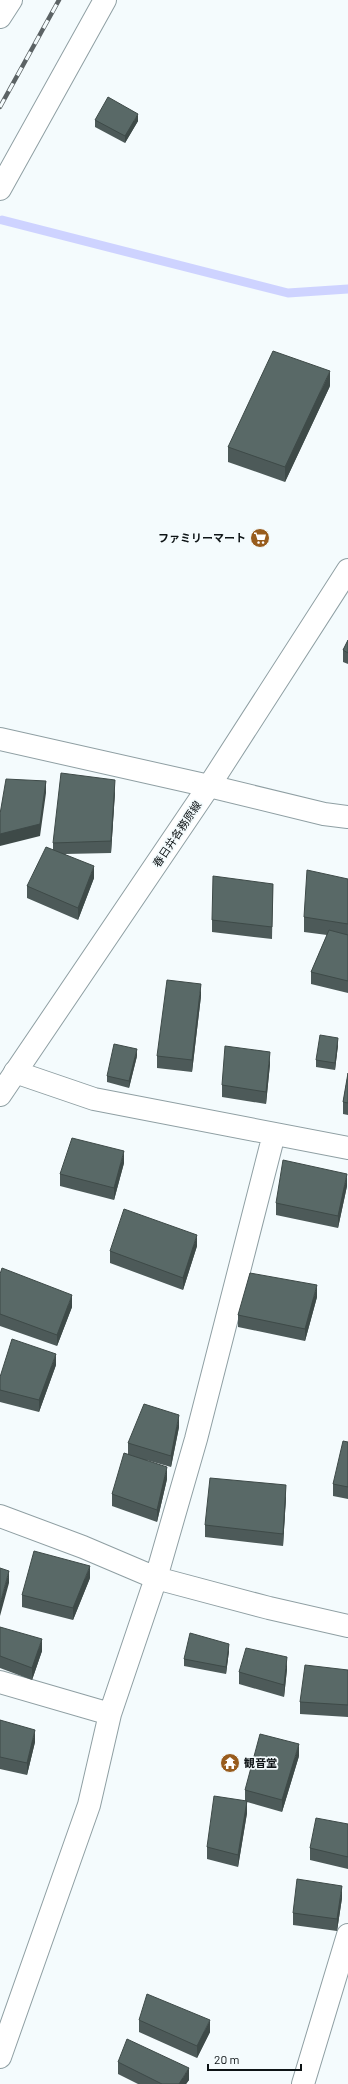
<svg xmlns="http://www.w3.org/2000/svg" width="348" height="2084" viewBox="0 0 348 2084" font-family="Barlow,'Noto Sans JP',sans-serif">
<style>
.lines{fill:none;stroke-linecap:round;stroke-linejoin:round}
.stream{stroke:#ced3ff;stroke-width:9}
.minor-casing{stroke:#8f9fa3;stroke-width:24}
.major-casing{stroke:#8f9fa3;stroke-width:24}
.minor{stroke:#fff;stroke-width:22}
.major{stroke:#fff;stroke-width:22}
.rail-casing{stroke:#5c6365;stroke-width:4.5}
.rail{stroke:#f4fbfd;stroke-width:3;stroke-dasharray:9;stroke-linecap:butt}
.wall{fill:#4d5a59}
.shaded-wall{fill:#3e4a48}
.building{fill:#596967;stroke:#3e4a48}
.labels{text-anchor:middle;stroke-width:3.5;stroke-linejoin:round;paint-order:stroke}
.poi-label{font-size:11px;font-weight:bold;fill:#0d1315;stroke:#f4fbfd;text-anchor:end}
.street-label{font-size:11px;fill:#0d1315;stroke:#f4fbfd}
</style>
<rect width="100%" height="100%" fill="#f4fbfd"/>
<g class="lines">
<!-- stream -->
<path class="stream" d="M2 220 288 293 348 289"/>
<defs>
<path id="minor" d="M0 17 11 0
M0 189 105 0
M0 739 209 786 324 814 348 817
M15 1072 94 1099 348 1148
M0 1516 83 1547 156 1578 269 1608 348 1626
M0 1682 110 1714
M0 2057 89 1805 110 1714 156 1578 196 1439 274 1134
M303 2084 348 1935"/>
<path id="major" d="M0 1095 209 786 348 570"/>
</defs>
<!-- minor casing -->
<use href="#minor" class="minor-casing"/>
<!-- major casing -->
<use href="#major" class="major-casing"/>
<!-- minor -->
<use href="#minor" class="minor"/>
<!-- major -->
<use href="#major" class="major"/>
<defs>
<path id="rail" d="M0 107 59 0"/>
</defs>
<!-- rail casing -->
<use href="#rail" class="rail-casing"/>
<!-- rail -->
<use href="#rail" class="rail"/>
</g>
<!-- wall -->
<path class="wall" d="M95 120 138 121 125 143 95 127Z
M330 386 285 482 228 462V447Z
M348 640V664L343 662V650Z
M115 792 111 853 65 854 94 878 78 920 27 898V886L53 850V843Z
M348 879V993L311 984V972L327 935 304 932V917Z
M273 884 272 939 212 932V920Z
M201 996 192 1072 157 1068V1056Z
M338 1045 335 1070 316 1067V1060Z
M137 1056 129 1088 107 1082V1076Z
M270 1064 266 1104 222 1097V1085Z
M348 1073V1115L343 1114V1102Z
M124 1163 114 1200 60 1186V1174Z
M347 1186 338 1228 276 1215V1203Z
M197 1246 183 1290 110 1263V1251Z
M0 1274 72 1307 57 1346 0 1326Z
M317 1297 305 1341 238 1327V1315Z
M56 1365 39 1412 0 1402V1377Z
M179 1427 171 1467 146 1460 167 1479 157 1522 112 1506V1494L128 1454V1443Z
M348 1442V1499L333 1496V1484Z
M286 1497 283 1546 205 1537V1525Z
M90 1578 73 1620 22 1607V1595Z
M0 1627 42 1651 32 1680 0 1668Z
M229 1651 226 1674 184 1666V1659Z
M287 1669 284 1697 239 1684V1672Z
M348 1670V1717L300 1714V1702Z
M0 1720 35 1742 27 1775 0 1769Z
M299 1756 282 1812 247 1802V1813L238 1867 207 1859V1847L245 1801V1790Z
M348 1824V1869L310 1860V1848Z
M342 1898 337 1931 293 1925V1913Z
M139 2020 210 2032 197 2058 139 2032Z
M118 2062 189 2080 186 2084H138L118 2074Z"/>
<!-- shaded-wall -->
<path class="shaded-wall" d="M138 114V121L125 143V136Z
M330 371V386L285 482V467Z
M115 780V792L111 853V841Z
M46 781V793L40 836 0 846V834Z
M94 866V878L78 920V908Z
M201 984V996L192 1072V1060Z
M338 1038V1045L335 1070V1063Z
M137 1049V1056L129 1088V1081Z
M270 1052V1064L266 1104V1092Z
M124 1151V1163L114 1200V1188Z
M347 1174V1186L338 1228V1216Z
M197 1235V1246L183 1290V1278Z
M317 1285V1297L305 1341V1329Z
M72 1295V1307L57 1346V1335Z
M56 1354V1365L39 1412V1400Z
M179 1415V1427L171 1467V1456Z
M167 1467V1479L157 1522V1510Z
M286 1485V1497L283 1546V1534Z
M90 1566V1578L73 1620V1608Z
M9 1571V1583L0 1616V1604Z
M42 1639V1651L32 1680V1668Z
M229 1644V1651L226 1674V1667Z
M287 1657V1669L284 1697V1685Z
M35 1730V1742L27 1775V1763Z
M299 1744V1756L282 1812V1800Z
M247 1801V1813L238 1867V1855Z
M342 1886V1898L337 1931V1919Z
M210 2020V2032L197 2058V2046Z
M189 2068V2080L186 2084H179Z"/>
<!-- building -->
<path class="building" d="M108 97 138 114 125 136 95 120Z
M273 351 330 371 285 467 228 447Z
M348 640V653L343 650Z
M61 773 115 780 111 841 53 843Z
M6 779 46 781 40 824 0 834V814Z
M46 847 94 866 78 908 27 886Z
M307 870 348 879V924L304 917Z
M213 876 273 884 272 927 212 920Z
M329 930 348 935V981L311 972Z
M167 980 201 984 192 1060 157 1056Z
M320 1035 338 1038 335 1063 316 1060Z
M114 1044 137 1049 129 1081 107 1076Z
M225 1046 270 1052 266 1092 222 1085Z
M348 1073V1103L343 1102Z
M72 1138 124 1151 114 1188 60 1174Z
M283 1160 347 1174 338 1216 276 1203Z
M124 1209 197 1235 183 1278 110 1251Z
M2 1268 72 1295 57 1335 0 1314V1274Z
M250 1273 317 1285 305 1329 238 1315Z
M12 1339 56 1354 39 1400 0 1390V1377Z
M144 1404 179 1415 171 1456 128 1443Z
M343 1441 348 1442V1487L333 1484Z
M124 1453 167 1467 157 1510 112 1494Z
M210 1478 286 1485 283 1534 205 1525Z
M34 1551 90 1566 73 1608 22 1595Z
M0 1568 9 1571 0 1604Z
M0 1627 42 1639 32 1668 0 1656Z
M190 1633 229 1644 226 1667 184 1659Z
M246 1648 287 1657 284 1685 239 1672Z
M305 1665 348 1670V1705L300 1702Z
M0 1720 35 1730 27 1763 0 1757Z
M260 1734 299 1744 282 1800 245 1790Z
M214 1796 247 1801 238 1855 207 1847Z
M316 1818 348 1824V1857L310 1848Z
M297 1879 342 1886 337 1919 293 1913Z
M147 1994 210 2020 197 2046 139 2020Z
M127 2039 189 2068 179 2084H162L118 2062Z"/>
<!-- icons -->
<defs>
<symbol id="supermarket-disc" viewBox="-11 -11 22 22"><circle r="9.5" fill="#985c1d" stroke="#f4fbfd"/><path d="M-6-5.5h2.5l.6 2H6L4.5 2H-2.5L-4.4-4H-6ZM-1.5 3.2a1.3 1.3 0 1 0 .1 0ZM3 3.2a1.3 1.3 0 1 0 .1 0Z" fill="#fff"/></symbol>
<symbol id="temple-disc" viewBox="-11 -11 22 22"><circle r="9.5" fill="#985c1d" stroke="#f4fbfd"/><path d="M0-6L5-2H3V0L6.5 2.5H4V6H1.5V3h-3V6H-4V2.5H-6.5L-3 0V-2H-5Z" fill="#fff"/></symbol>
</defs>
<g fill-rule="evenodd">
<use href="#supermarket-disc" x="249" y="527" width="22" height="22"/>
<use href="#temple-disc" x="219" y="1752" width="22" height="22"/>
</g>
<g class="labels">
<!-- poi labels -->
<g class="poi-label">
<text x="246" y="542">ファミリーマート</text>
<text x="244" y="1767" text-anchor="start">観音堂</text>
</g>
<!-- street labels -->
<g class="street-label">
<text transform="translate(177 834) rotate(-56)" y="4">春日井各務原線</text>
</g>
</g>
<!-- scale -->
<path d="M208 2064v6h93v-6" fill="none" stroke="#0d1315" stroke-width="2"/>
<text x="214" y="2064" font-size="12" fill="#0d1315" stroke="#f4fbfd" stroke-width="3" paint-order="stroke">20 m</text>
</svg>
